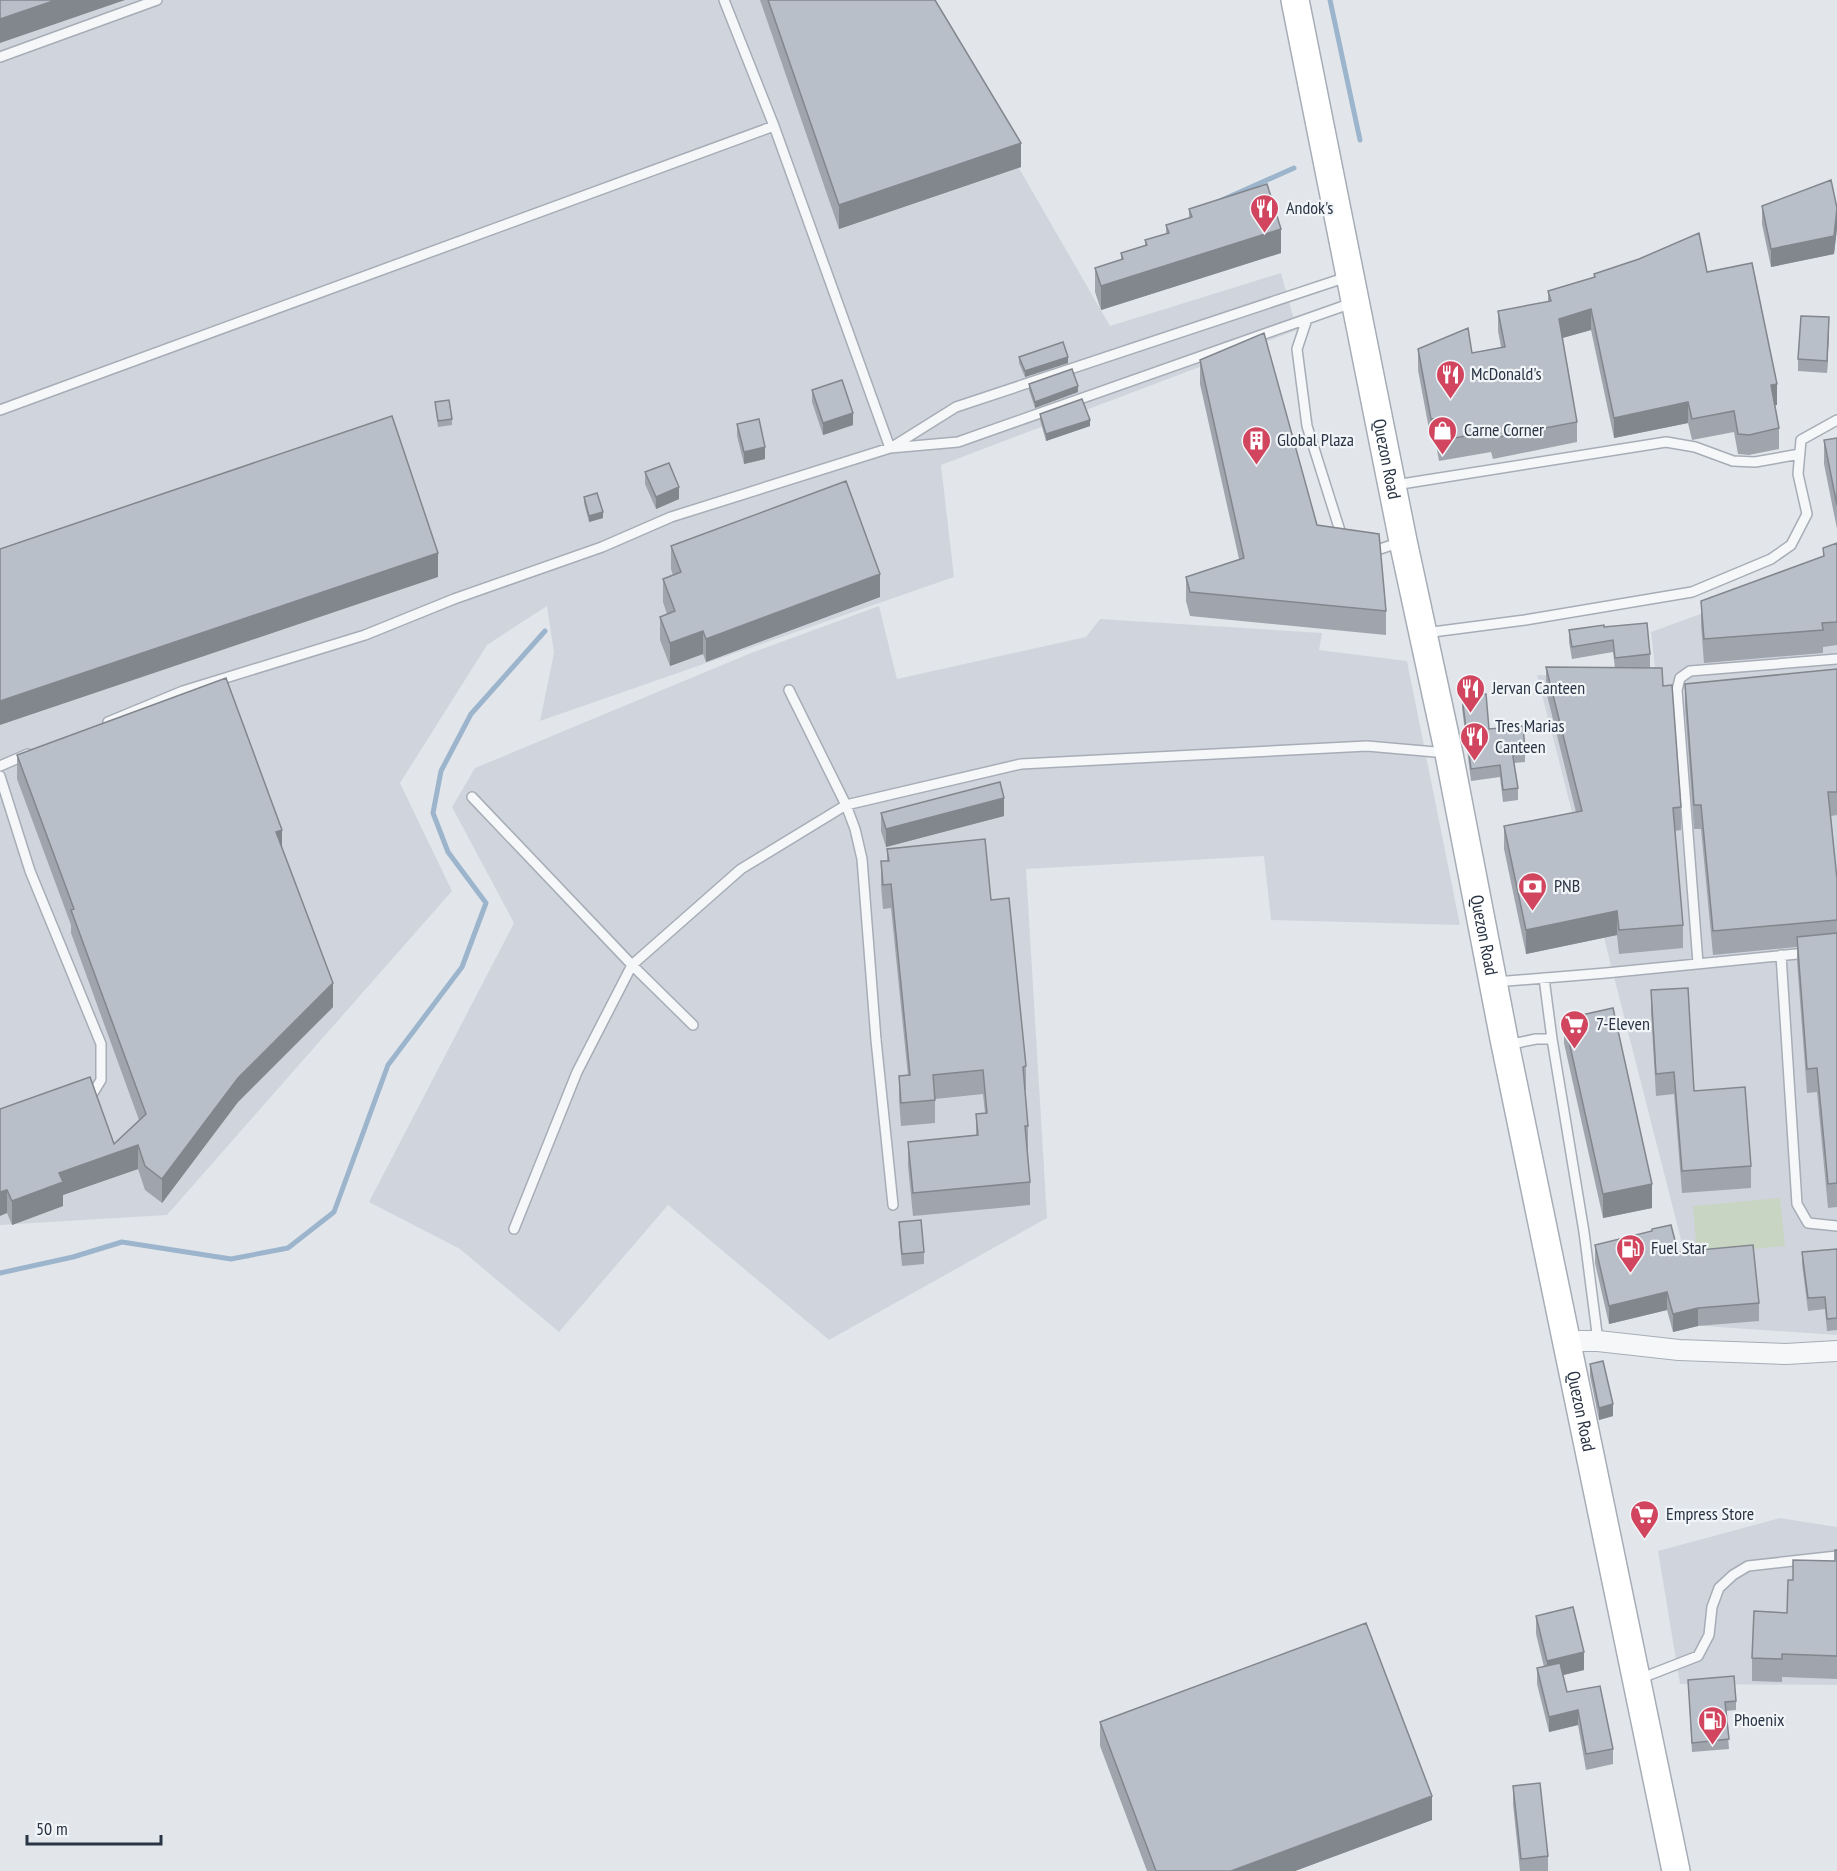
<svg xmlns="http://www.w3.org/2000/svg" width="1837" height="1871" viewBox="0 0 1837 1871" font-family="'PT Sans Narrow',sans-serif">
<style>
.built{fill:#d0d5dd}
.garden{fill:#c8d5c3}
.lines{fill:none;stroke-linecap:round;stroke-linejoin:round}
.stream{stroke:#9cb5cc;stroke-width:5}
.lane-casing{stroke:#a7adb6;stroke-width:12}
.street-casing{stroke:#a7adb6;stroke-width:22}
.secondary-casing{stroke:#a7adb6;stroke-width:30}
.lane{stroke:#f5f7f9;stroke-width:9}
.street{stroke:#f5f7f9;stroke-width:20}
.secondary{stroke:#fff;stroke-width:27}
.wall{fill:#9fa4ad}
.shaded-wall{fill:#82868d}
.building{fill:#b9bfc9;stroke:#82868d;stroke-width:1.5}
.labels{text-anchor:middle;stroke-width:4.5;stroke-linejoin:round;paint-order:stroke}
.poi-label{font-size:18px;fill:#293444;stroke:#f2f5f8;text-anchor:start}
.street-label{font-size:18px;fill:#293444;stroke:#f2f5f8}
</style>
<rect width="100%" height="100%" fill="#e2e6eb"/>
<!-- built -->
<path class="built" d="M0 0H922L1110 326 1281 273 1297 330 941 465 954 577 540 721 554 653 547 606 487 645 400 783 452 891 167 1215 0 1225Z
M1837 564V1335L1703 1326 1537 675 1656 676 1651 632Z
M879 606 897 679 1086 637 1100 619 1322 633 1319 650 1407 661 1460 925 1271 920 1264 856 1026 869 1047 1218 829 1340 668 1205 559 1332 460 1249 369 1202 514 923 452 807 475 768 751 653Z
M1780 1518 1837 1527V1685L1680 1684 1658 1551Z"/>
<!-- garden -->
<path class="garden" d="M1780 1198 1785 1246 1697 1254 1693 1206Z"/>
<g class="lines">
<!-- stream -->
<path class="stream" d="M1330 0 1360 140
M1222 200 1294 168
M0 1273 73 1257 122 1242 231 1259 288 1248 334 1212 388 1065 462 967 486 903 448 852 433 813 441 771 471 714 545 631"/>
<defs>
<path id="lane" d="M724 0 774 126 890 448
M0 57 157 0
M1307 319 1297 349 1307 426 1341 534 1345 538
M0 410 774 126
M892 447 956 407 1347 277
M1395 485 1666 442 1695 447 1733 461 1755 462 1800 454
M1368 548 1377 550 1401 542
M1425 633 1525 620 1692 592 1771 559 1791 545 1807 514 1798 474 1801 440 1837 420
M789 690 846 805 855 829 862 859 876 1040 893 1205
M108 722 183 691 365 635 454 599 602 547 671 517 890 448 958 442 1352 303
M0 766 28 754
M0 776 30 871 101 1044V1080L93 1093 86 1096
M472 797 632 965 693 1025
M1781 955 1797 1204 1808 1223 1837 1226
M1698 963 1677 690 1680 678 1690 671 1837 659
M1544 978 1552 1039
M1495 982 1606 973 1807 953
M1507 1045 1536 1039H1552L1584 1232 1598 1341
M514 1229 577 1072 632 965 741 869 846 805 1021 764 1367 746 1447 753
M1639 1679 1698 1656 1709 1635 1712 1607 1719 1588 1733 1575 1748 1566 1837 1556"/>
<path id="street" d="M1567 1341H1598L1679 1350 1786 1354 1837 1351"/>
<g id="secondary">
<path id="s1" d="M1295 0 1403 541 1449 754 1504 1039 1676 1871"/>
</g>
</defs>
<!-- lane casing -->
<use href="#lane" class="lane-casing"/>
<!-- street casing -->
<use href="#street" class="street-casing"/>
<!-- secondary casing -->
<use href="#secondary" class="secondary-casing"/>
<!-- lane -->
<use href="#lane" class="lane"/>
<!-- street -->
<use href="#street" class="street"/>
<!-- secondary -->
<use href="#secondary" class="secondary"/>
</g>
<!-- wall -->
<path class="wall" d="M760 0H935L1021 167 839 229Z
M1762 206 1837 208V228L1834 254 1771 267 1762 224Z
M1189 209 1281 253 1101 310 1095 292V268L1121 260V253L1145 246V240L1166 234V225L1189 218Z
M1707 272 1777 405H1775L1779 428V449L1749 455 1738 454 1734 432 1692 440 1688 423 1614 438 1591 330 1562 338 1577 422V442L1493 459 1491 452 1439 461 1435 439 1431 440 1418 370V349L1472 353 1501 347 1498 331V311L1548 302V291L1594 278V274Z
M1829 330 1827 373 1798 371V359Z
M1019 357 1068 363 1025 377 1019 363Z
M1200 360 1317 525 1386 611V635L1190 616 1186 601V577L1239 559 1200 384Z
M1029 384 1078 392 1035 408 1029 390Z
M812 390 853 425 823 435 812 402Z
M435 402 452 419V425L438 427Z
M1040 414 1090 426 1046 441 1040 420Z
M737 424 765 459 744 464 737 436Z
M1837 438V529L1824 464V440Z
M645 472 679 499 656 509 645 484Z
M584 497 603 518 589 522 584 503Z
M1837 543V645L1823 647V653L1704 663 1701 625V601L1823 557V548Z
M671 546 880 597 706 662 703 654 670 666 660 640V617L667 614 663 602V579L673 575 671 569Z
M1604 627 1650 654V667L1636 668 1663 686 1681 807V830L1675 831 1683 925V948L1619 954 1617 935 1526 954 1504 849V826L1576 812 1546 691V667L1615 668 1613 652 1572 659 1569 642V630Z
M1837 669V815L1831 816 1837 879V1207L1828 1208 1817 1092 1807 1093 1797 961V947L1713 955 1701 829H1694L1685 707V684Z
M1462 696 1489 729 1525 750V762L1514 763 1518 788V800L1503 802 1500 777 1471 781 1462 708Z
M17 755 282 848 333 1007 238 1102 162 1203 145 1190 138 1169 63 1195V1206L12 1225 7 1213 0 1109 114 1144 139 1120 71 933V925L17 779Z
M881 813 1004 816 886 847 881 831Z
M887 849 991 900 1026 1066V1090H1025L1028 1126V1149H1027L1030 1182V1205L913 1216 908 1166V1142L976 1135V1114L985 1113 983 1094 935 1099V1123L901 1126 899 1100V1076H908L891 908 883 909 881 885V861H887Z
M1651 990 1694 1091 1751 1166V1188L1682 1193 1674 1094 1656 1096 1651 1012Z
M1564 1019 1652 1208 1603 1218 1564 1043Z
M899 1222 924 1252V1264L902 1266 899 1234Z
M1595 1245 1678 1252 1759 1303V1321L1698 1326 1673 1332 1667 1310 1609 1324 1595 1263Z
M1837 1249V1330L1827 1331 1825 1309 1808 1311 1802 1264V1252Z
M1590 1364 1613 1416 1599 1420 1590 1376Z
M1837 1550V1679L1782 1677V1682L1752 1681V1658L1787 1613 1793 1580 1835 1561Z
M1536 1616 1584 1670 1563 1675 1567 1692 1613 1749V1764L1586 1770 1578 1725 1549 1732 1537 1684V1668L1544 1667 1536 1634Z
M1688 1680 1736 1701V1710L1726 1711 1729 1749 1692 1752Z
M1100 1722 1432 1820 1295 1871H1147L1100 1746Z
M1513 1786 1548 1856V1871H1520L1513 1804Z"/>
<!-- shaded-wall -->
<path class="shaded-wall" d="M56 0H125L0 43V19Z
M1021 143V167L839 229V205Z
M1837 210V228L1834 254 1771 267V249Z
M1281 229V253L1101 310V286Z
M1591 309V330L1559 339V319Z
M1829 317V330L1827 373V361Z
M1068 357V363L1025 377V371Z
M1777 384V405L1771 406V385Z
M1078 386V392L1035 408V402Z
M1688 402V423L1614 438V418Z
M853 413V425L823 435V423Z
M1431 419H1435V439L1431 440Z
M1090 420V426L1046 441V434Z
M765 447V459L744 464V452Z
M679 487V499L656 509V497Z
M603 512V518L589 522V516Z
M438 553V577L0 725V701Z
M880 574V597L706 662V639Z
M703 631V654L670 666V643Z
M1004 798V816L886 847V829Z
M282 830V854L276 832Z
M1617 911V935L1526 954V930Z
M333 983V1007L238 1102 162 1203V1179L238 1078Z
M138 1145V1169L63 1195V1206L12 1225V1201L59 1173Z
M1652 1184V1208L1603 1218V1194Z
M7 1190V1213L0 1216V1192Z
M1667 1292V1310L1609 1324V1306Z
M1698 1308V1326L1673 1332V1314Z
M1613 1404V1416L1599 1420V1408Z
M1584 1652V1670L1547 1679V1661Z
M1578 1710V1725L1549 1732V1717Z
M1432 1796V1820L1295 1871H1231Z"/>
<!-- building -->
<path class="building" d="M0 0H56L0 19Z
M768 0H935L1021 143 839 205Z
M1831 180 1837 208 1834 236 1771 249 1762 206Z
M1267 184 1281 229 1101 286 1095 268 1123 259 1121 253 1147 245 1145 240 1169 233 1166 225 1192 217 1189 209Z
M1699 233 1707 272 1752 263 1777 384 1771 385 1779 428 1749 435 1738 434 1734 411 1692 419 1688 402 1614 418 1591 309 1559 319 1577 422 1493 438 1491 431 1439 441 1435 419H1431L1418 349 1468 328 1472 353 1505 347 1498 311 1551 301 1548 291 1595 277 1594 274 1639 259Z
M1801 316 1829 317 1827 361 1798 359Z
M1264 333 1317 525 1379 534 1386 611 1190 592 1186 577 1244 558 1200 360Z
M1063 342 1068 357 1025 371 1019 357Z
M1072 369 1078 386 1035 402 1029 384Z
M842 380 853 413 823 423 812 390Z
M1082 399 1090 420 1046 434 1040 414Z
M449 400 452 419 438 421 435 402Z
M392 416 438 553 0 701V549Z
M759 419 765 447 744 452 737 424Z
M1837 438V505L1824 440Z
M669 463 679 487 656 497 645 472Z
M846 481 880 574 706 639 703 631 670 643 660 617 675 611 663 579 681 572 671 546Z
M597 493 603 512 589 516 584 497Z
M1837 543V622L1822 623 1823 630 1704 639 1701 601 1824 556 1823 548Z
M1647 623 1650 654 1615 658 1613 640 1572 647 1569 630 1604 625V627Z
M1546 667 1662 668 1663 686 1672 685 1681 807 1673 808 1683 925 1619 930 1617 911 1526 930 1504 826 1582 811Z
M1837 669V792H1828L1837 879V920L1713 931 1701 805H1694L1685 684Z
M226 678 282 830 276 832 333 983 238 1078 162 1179 145 1166 138 1145 59 1173 63 1182 12 1201 7 1190 0 1192V1109L90 1077 114 1144 146 1114 71 910 74 909 17 755Z
M1486 694 1489 729 1523 726 1525 750 1512 751 1518 788 1503 790 1500 765 1471 769 1462 696Z
M1000 782 1004 798 886 829 881 813Z
M985 839 991 900 1009 898 1026 1066 1023 1067 1028 1126H1025L1030 1182 913 1193 908 1142 978 1135 976 1114 987 1113 983 1070 933 1075 935 1100 901 1103 899 1076 910 1075 891 884 883 885 881 861H889L887 849Z
M1837 933V1183L1828 1184 1817 1068 1807 1069 1797 937Z
M1688 988 1694 1091 1745 1087 1751 1166 1682 1171 1674 1072 1656 1074 1651 990Z
M1613 1008 1652 1184 1603 1194 1564 1019Z
M921 1220 924 1252 902 1254 899 1222Z
M1671 1225 1678 1252 1753 1245 1759 1303 1698 1308 1673 1314 1667 1292 1609 1306 1595 1245 1652 1231V1229Z
M1837 1249V1318L1827 1319 1825 1297 1808 1298 1802 1252Z
M1603 1361 1613 1404 1599 1408 1590 1364Z
M1835 1550H1837V1656L1782 1654V1659L1752 1658 1754 1611 1787 1613 1788 1580H1793V1560L1835 1561Z
M1573 1607 1584 1652 1547 1661 1536 1616Z
M1366 1623 1432 1796 1231 1871H1156L1100 1722Z
M1560 1663 1567 1692 1600 1686 1613 1749 1586 1754 1578 1710 1549 1717 1537 1668Z
M1734 1676 1736 1701 1725 1702 1729 1739 1692 1743 1688 1680Z
M1540 1783 1548 1856 1521 1859 1513 1786Z"/>
<!-- icons -->
<defs>
<symbol id="restaurant-pin" viewBox="-11 -11 22 30"><path d="M0 17L-7.5 6A9.5 9.5 0 1 1 7.5 6Z" fill="#d2455f" stroke="#f2f5f8"/><path d="M-5-6h1v4h1v-4h1v4h1v-4h1v5L-1.5 .5V6h-2V.5L-5-1ZM5-6V6H3V1.5H1.5Q1.5-4 5-6Z" fill="#fff"/></symbol>
<symbol id="shop-pin" viewBox="-11 -11 22 30"><path d="M0 17L-7.5 6A9.5 9.5 0 1 1 7.5 6Z" fill="#d2455f" stroke="#f2f5f8"/><path d="M-5-2.5h2.3a2.7 3.5 0 0 1 5.4 0H5L5.5 6h-11ZM-1.5-2.5h3a1.5 2.3 0 0 0-3 0Z" fill="#fff"/></symbol>
<symbol id="building-pin" viewBox="-11 -11 22 30"><path d="M0 17L-7.5 6A9.5 9.5 0 1 1 7.5 6Z" fill="#d2455f" stroke="#f2f5f8"/><path d="M-4-6H4V6H1V3H-1V6H-4ZM-2.5-4.3h1.7v1.8h-1.7ZM.8-4.3h1.7v1.8H.8ZM-2.5-1h1.7V.8h-1.7ZM.8-1h1.7V.8H.8Z" fill="#fff"/></symbol>
<symbol id="bank-pin" viewBox="-11 -11 22 30"><path d="M0 17L-7.5 6A9.5 9.5 0 1 1 7.5 6Z" fill="#d2455f" stroke="#f2f5f8"/><path d="M-6-4H6V4H-6ZM0-2.3a2.3 2.3 0 1 0 0 4.6a2.3 2.3 0 1 0 0-4.6Z" fill="#fff"/></symbol>
<symbol id="supermarket-pin" viewBox="-11 -11 22 30"><path d="M0 17L-7.5 6A9.5 9.5 0 1 1 7.5 6Z" fill="#d2455f" stroke="#f2f5f8"/><path d="M-6-5.5h2.5l.6 2H6L4.5 2H-2.5L-4.4-4H-6ZM-1.5 3.2a1.3 1.3 0 1 0 .1 0ZM3 3.2a1.3 1.3 0 1 0 .1 0Z" fill="#fff"/></symbol>
<symbol id="fuel-pin" viewBox="-11 -11 22 30"><path d="M0 17L-7.5 6A9.5 9.5 0 1 1 7.5 6Z" fill="#d2455f" stroke="#f2f5f8"/><path d="M-5.5-6h7V0h2V4h1.3V-2.5L3-4.5l.8-.8L6-3V5H2.5V1h-1V6h-7ZM-4.2-4.7v3.2H.2V-4.7Z" fill="#fff"/></symbol>
</defs>
<g fill-rule="evenodd">
<use href="#restaurant-pin" x="1248" y="192" width="33" height="45"/>
<use href="#restaurant-pin" x="1434" y="358" width="33" height="45"/>
<use href="#shop-pin" x="1426" y="414" width="33" height="45"/>
<use href="#building-pin" x="1240" y="424" width="33" height="45"/>
<use href="#restaurant-pin" x="1454" y="672" width="33" height="45"/>
<use href="#restaurant-pin" x="1458" y="720" width="33" height="45"/>
<use href="#bank-pin" x="1516" y="870" width="33" height="45"/>
<use href="#supermarket-pin" x="1558" y="1008" width="33" height="45"/>
<use href="#fuel-pin" x="1614" y="1232" width="33" height="45"/>
<use href="#supermarket-pin" x="1628" y="1498" width="33" height="45"/>
<use href="#fuel-pin" x="1696" y="1704" width="33" height="45"/>
</g>
<g class="labels">
<!-- poi labels -->
<g class="poi-label">
<text x="1286" y="214">Andok's</text>
<text x="1471" y="380">McDonald's</text>
<text x="1464" y="436">Carne Corner</text>
<text x="1277" y="446">Global Plaza</text>
<text x="1492" y="694">Jervan Canteen</text>
<text x="1495" y="732">Tres Marias<tspan x="1495" dy="21">Canteen</tspan></text>
<text x="1554" y="892">PNB</text>
<text x="1596" y="1030">7-Eleven</text>
<text x="1651" y="1254">Fuel Star</text>
<text x="1666" y="1520">Empress Store</text>
<text x="1734" y="1726">Phoenix</text>
</g>
<!-- street labels -->
<g class="street-label">
<text dy="6" stroke="none"><textPath href="#s1" startOffset="468">Quezon Road</textPath></text>
<text dy="6" stroke="none"><textPath href="#s1" startOffset="954">Quezon Road</textPath></text>
<text dy="6" stroke="none"><textPath href="#s1" startOffset="1440">Quezon Road</textPath></text>
</g>
</g>
<!-- scale -->
<path d="M27 1835v9h134v-9" fill="none" stroke="#293444" stroke-width="3"/>
<text x="36" y="1835" font-size="18" fill="#293444" stroke="#f2f5f8" stroke-width="4.5" paint-order="stroke">50 m</text>
</svg>
